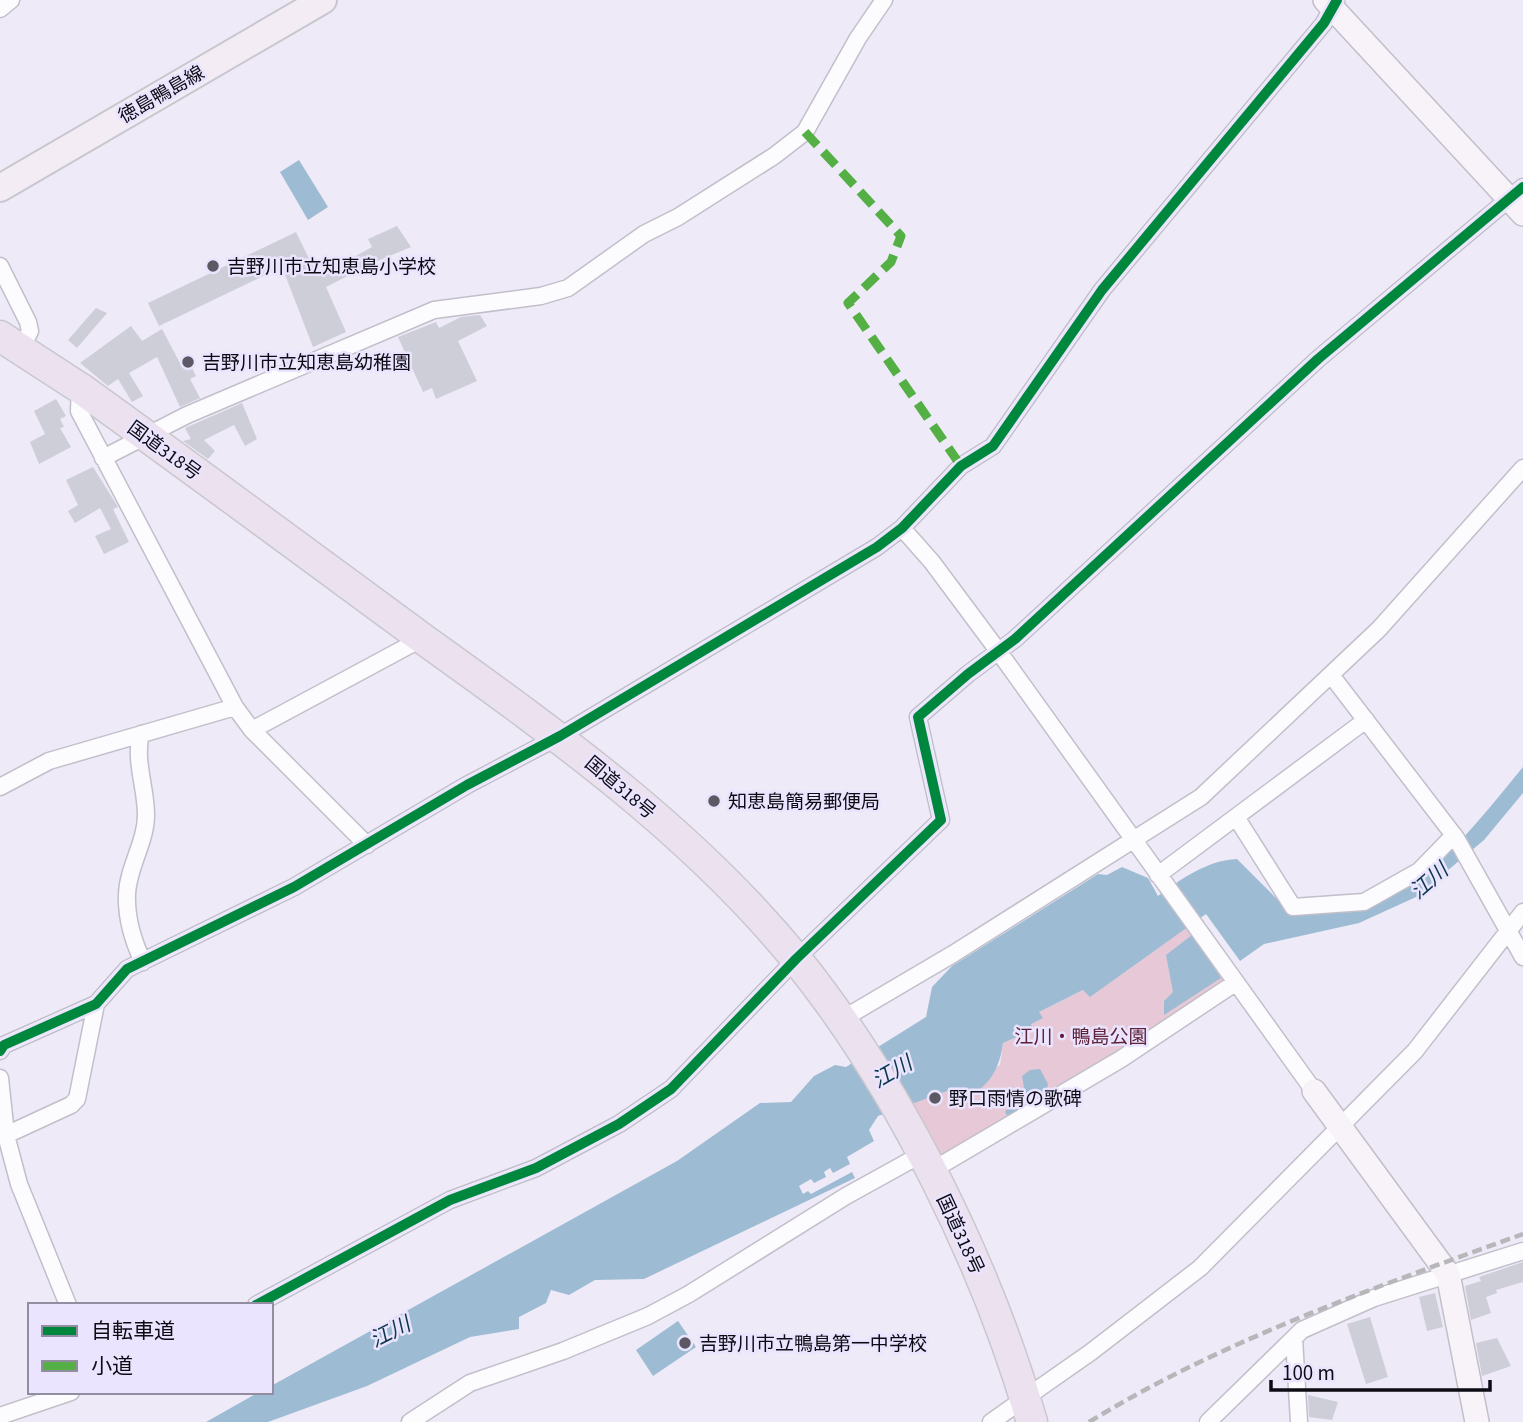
<svg xmlns="http://www.w3.org/2000/svg" width="1523" height="1422" viewBox="0 0 1523 1422" font-family="'Source Sans 3','Noto Sans JP',sans-serif">
<style>
.green{fill:#e6c8d6}
.water{fill:#9dbcd3}
.building{fill:#ceced9}
.lines{fill:none;stroke-linecap:round;stroke-linejoin:round}
.street-casing{stroke:#c2bfca;stroke-width:19}
.secondary-casing{stroke:#c2bfca;stroke-width:26}
.primary-casing{stroke:#c8c7ce;stroke-width:30}
.highway-casing{stroke:#c8c7ce;stroke-width:33}
.street{stroke:#fcfcfe;stroke-width:16}
.secondary{stroke:#f7f3f9;stroke-width:23}
.primary{stroke:#f3ecf5;stroke-width:26}
.highway{stroke:#ece1ee;stroke-width:30}
.rail{stroke:#b7b6b9;stroke-width:4.5;stroke-dasharray:10 5;stroke-linecap:butt}
.quiet{stroke:#54b044;stroke-width:9;stroke-dasharray:18 9;stroke-linecap:butt}
.cycleway-casing{stroke:#eae4fe;stroke-width:15}
.cycleway{stroke:#00873e;stroke-width:10}
.poi-dot{fill:#5c5964;stroke:#eae4fe;stroke-width:2.5}
.labels{text-anchor:middle;stroke-width:5;stroke-linejoin:round;paint-order:stroke}
.street-label{font-size:19px;fill:#0d0b14;stroke:#eae4fe}
.poi-label{font-size:19px;fill:#0d0b14;stroke:#eae4fe;text-anchor:start}
.park-label{font-size:19px;fill:#5e2138;stroke:#eae4fe}
.water-label{font-size:21px;font-style:italic;fill:#0c3649;stroke:#eae4fe}
</style>
<rect width="100%" height="100%" fill="#eeeaf8"/>
<!-- green -->
<path class="green" d="M1193 923 1235 983 1120 1060 937 1158 908 1104 954 1089 1000 1065 1003 1043 1033 1030 1030 1024 1039 1012 1083 990 1091 996Z"/>
<!-- water -->
<path class="water" d="M299 160 328 207 308 220 280 172Z
M1523 767V793L1484 840 1416 897 1359 923 1264 944 1240 961 1206 914 1090 997 1083 990 1039 1012 1043 1018 1031 1024 1033 1030 1003 1043C999 1072 988 1087 962 1101L953 1089 878 1116 869 1130 874 1141 847 1157 850 1164 833 1173 830 1168 824 1172 826 1177 814 1183 811 1179 799 1186 803 1194 808 1191 811 1194 852 1172 855 1178 644 1279 595 1280 569 1295 551 1290 546 1303 519 1317V1329L470 1337 367 1386 268 1422H206L259 1392H271V1386L677 1161 760 1103 791 1102 814 1076 835 1065 846 1067 926 1017 932 987 952 966 1098 874 1107 875 1122 867 1148 878 1158 896C1181 879 1208 860 1237 859L1293 915C1317 912 1350 913 1373 904 1437 878 1480 819 1523 767Z
M1192 935 1221 978 1164 1015V1001L1173 992 1166 955Z
M1040 1069 1048 1084 1045 1099 1009 1119 1005 1112 1024 1088 1022 1076 1030 1070Z
M678 1321 696 1347 653 1376 636 1350Z"/>
<!-- building -->
<path class="building" d="M397 226 411 247 375 262 326 287 346 332 313 347 282 267 159 326 148 303 296 232 318 277 372 247 368 239Z
M96 308 107 313 77 348 68 340Z
M480 315 487 326 458 341 477 381 436 399 432 388 423 392 398 337 436 322 439 328 461 317Z
M131 326 142 341 162 329 181 365 192 368 196 376 190 379 200 398 180 407 157 357 129 373 143 396 132 402 118 379 108 386 80 363Z
M56 399 66 416 60 419 64 427 60 428 71 447 39 464 30 442 45 434 34 411Z
M242 403 257 439 245 446 234 425 204 440 215 451 208 459 183 441 191 439 185 428Z
M93 467 118 507 113 509 129 542 104 554 95 536 111 529 100 508 75 523 68 511 78 505 66 480Z
M1523 1262V1282L1496 1290 1497 1293 1486 1297 1491 1313 1471 1320 1465 1286 1481 1281 1479 1277Z
M1435 1293 1443 1327 1427 1331 1419 1297Z
M1370 1317 1388 1377 1366 1384 1347 1324Z
M1497 1338 1511 1366 1482 1376 1476 1343Z
M1308 1395 1338 1402 1332 1420 1309 1417Z"/>
<g class="lines">
<defs>
<path id="street" d="M0 9 11 0
M0 266 28 322 30 331 21 349
M80 388 79 411 235 707 252 730 367 845
M103 458 187 415 434 310 541 296 568 288 644 234 678 217 774 156 805 132 858 38 884 0
M902 528 932 562 999 652 1314 1091
M1331 675 1456 838 1523 957
M252 730 423 638
M141 734C134 760 146 787 146 815 146 842 128 867 127 894 126 918 133 941 143 962
M0 787 49 761 235 707
M1236 817 1293 907 1364 902 1419 871 1454 835
M1158 875 1366 720
M841 1020 953 954 1201 797 1379 629 1523 468
M0 1051 4 1045 96 1004 127 969 294 887 467 785 560 736 877 547 902 528 961 466 993 446 1102 290 1324 23 1336 1
M0 1078 6 1135
M931 1171 1121 1059 1235 983
M68 1305 19 1184 6 1135 71 1105 77 1099 96 1004
M256 1305 450 1200 536 1168 619 1124 671 1089 796 959 941 820 918 717 968 674 1015 639 1318 359 1523 187
M1294 1338 1299 1422
M0 1416 71 1392
M410 1422 470 1383 563 1351 648 1316 689 1294 846 1196 922 1154
M991 1422 1091 1352 1200 1268 1415 1051 1523 912
M1208 1422 1302 1330 1374 1298 1523 1251"/>
<path id="secondary" d="M1325 0 1523 214
M1314 1091 1448 1274 1477 1422"/>
<path id="primary" d="M0 188 323 0"/>
<path id="highway" d="M0 336 80 388C194 470 306 553 419 636 554 733 691 830 797 960 900 1088 987 1265 1032 1422"/>
</defs>
<!-- street casing -->
<use href="#street" class="street-casing"/>
<!-- secondary casing -->
<use href="#secondary" class="secondary-casing"/>
<!-- primary casing -->
<use href="#primary" class="primary-casing"/>
<!-- highway casing -->
<use href="#highway" class="highway-casing"/>
<!-- street -->
<use href="#street" class="street"/>
<!-- secondary -->
<use href="#secondary" class="secondary"/>
<!-- primary -->
<use href="#primary" class="primary"/>
<!-- highway -->
<use href="#highway" class="highway"/>
<!-- rail -->
<path class="rail" d="M1089 1422C1225 1339 1374 1288 1523 1234"/>
<!-- quiet -->
<path class="quiet" d="M805 132 901 236 891 262 848 303 961 466"/>
<defs>
<path id="cycleway" d="M0 1051 4 1045 96 1004 127 969 294 887 467 785 560 736 877 547 902 528 961 466 993 446 1102 290 1324 23 1337 0
M256 1305 450 1200 536 1168 619 1124 671 1089 796 959 941 820 918 717 968 674 1015 639 1318 359 1523 187"/>
</defs>
<!-- cycleway casing -->
<use href="#cycleway" class="cycleway-casing"/>
<!-- cycleway -->
<use href="#cycleway" class="cycleway"/>
</g>
<!-- markers -->
<g class="poi-dot">
<circle cx="213" cy="266" r="7"/>
<circle cx="188" cy="362" r="7"/>
<circle cx="714" cy="801" r="7"/>
<circle cx="935" cy="1098" r="7"/>
<circle cx="685" cy="1343" r="7"/>
</g>
<g class="labels">
<!-- street labels -->
<g class="street-label">
<text transform="translate(161 94) rotate(-30)" y="7">徳島鴨島線</text>
<text transform="translate(165 450) rotate(36)" y="7">国道318号</text>
<text transform="translate(621 787) rotate(40)" y="7">国道318号</text>
<text transform="translate(961 1234) rotate(65)" y="7">国道318号</text>
</g>
<!-- poi labels -->
<g class="poi-label">
<text x="227" y="273">吉野川市立知恵島小学校</text>
<text x="202" y="369">吉野川市立知恵島幼稚園</text>
<text x="728" y="808">知恵島簡易郵便局</text>
<text x="949" y="1105">野口雨情の歌碑</text>
<text x="699" y="1350">吉野川市立鴨島第一中学校</text>
</g>
<!-- park labels -->
<g class="park-label">
<text x="1081" y="1043">江川・鴨島公園</text>
</g>
<!-- water labels -->
<g class="water-label">
<text transform="translate(1429 881) rotate(-41)" y="7">江川</text>
<text transform="translate(892 1072) rotate(-30)" y="7">江川</text>
<text transform="translate(390 1332) rotate(-27)" y="7">江川</text>
</g>
</g>
<!-- legend -->
<rect x="28" y="1303" width="245" height="91" fill="#eae4fe" stroke="#928da0" stroke-width="2"/>
<rect x="42" y="1326" width="35" height="10" fill="#00873e" stroke="#928da0" stroke-width="2"/>
<text x="91" y="1338" font-size="21" fill="#0d0b14">自転車道</text>
<rect x="42" y="1361" width="35" height="10" fill="#54b044" stroke="#928da0" stroke-width="2"/>
<text x="91" y="1373" font-size="21" fill="#0d0b14">小道</text>
<!-- scale -->
<path d="M1271 1380v10h219v-10" fill="none" stroke="#0d0b14" stroke-width="3.5"/>
<text x="1282" y="1380" font-size="21" fill="#0d0b14" stroke="#eae4fe" stroke-width="5" paint-order="stroke">100 m</text>
</svg>
